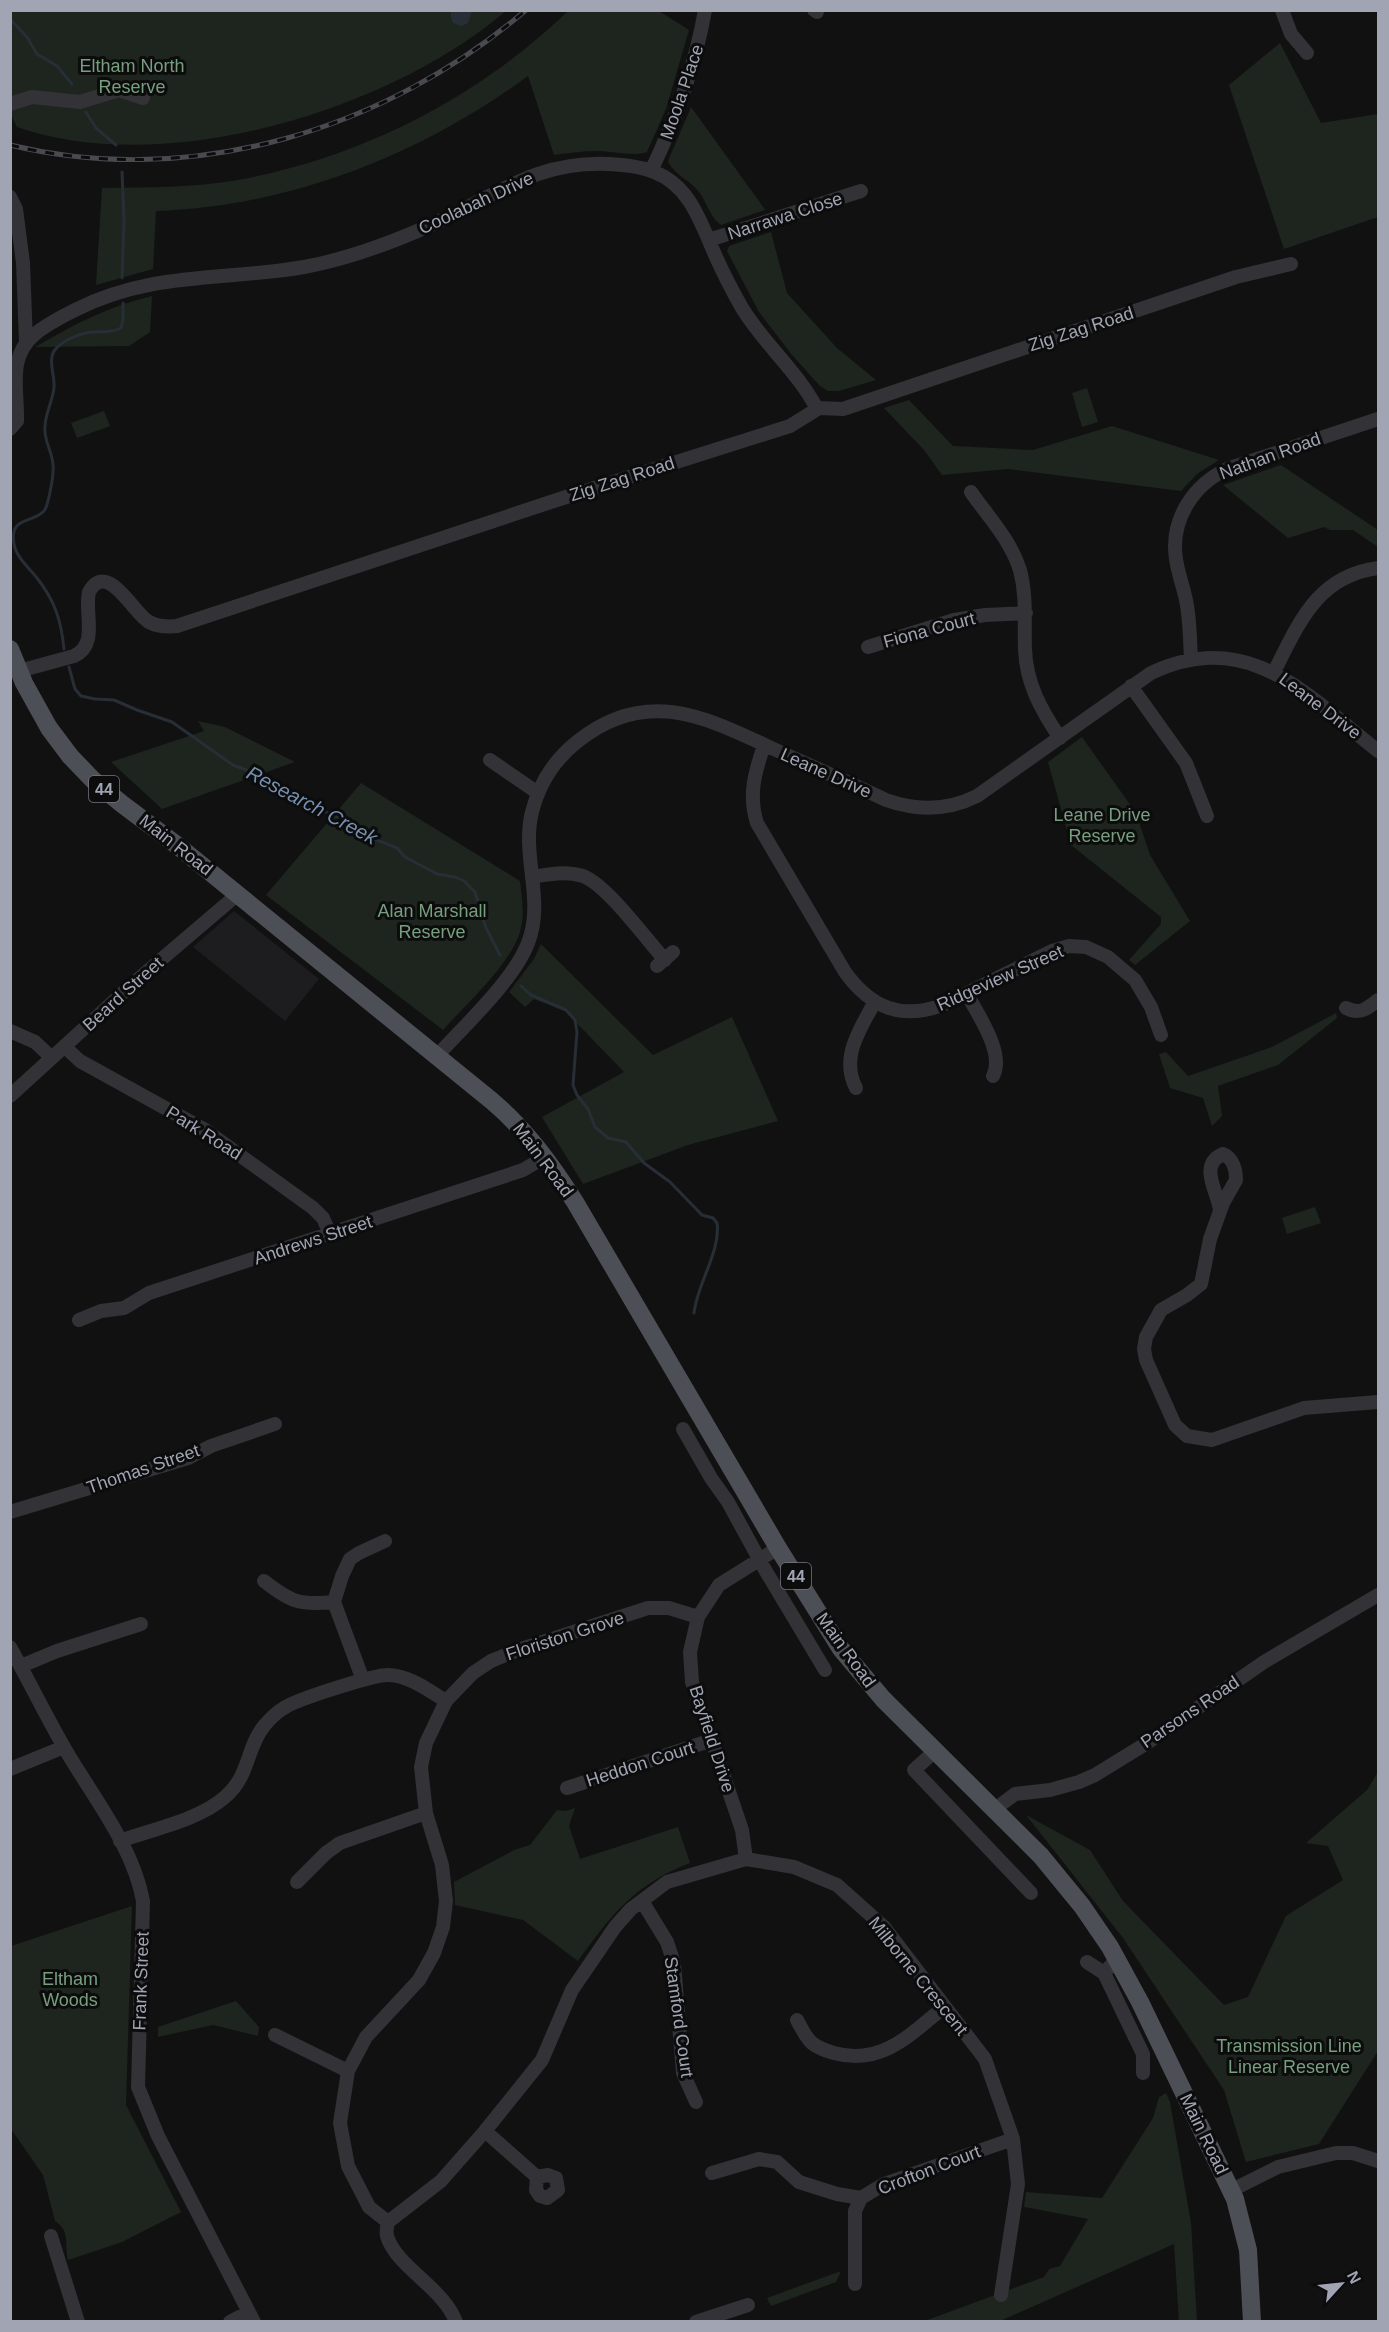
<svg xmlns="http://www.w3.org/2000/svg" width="1389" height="2332" viewBox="0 0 1389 2332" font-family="Helvetica,sans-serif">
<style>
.built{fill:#1d1d1f}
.green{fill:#1d251e}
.water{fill:#272e36}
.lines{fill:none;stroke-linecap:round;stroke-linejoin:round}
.stream{stroke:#272e36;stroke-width:3}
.minor{stroke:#323237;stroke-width:14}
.major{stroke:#4d4f56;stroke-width:18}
.rail-casing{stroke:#484a50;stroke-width:5}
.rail{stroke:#0c0c0d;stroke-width:3;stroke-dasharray:9;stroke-linecap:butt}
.labels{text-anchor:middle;stroke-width:6;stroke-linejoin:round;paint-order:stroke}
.shield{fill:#0c0c0d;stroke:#747781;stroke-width:1.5}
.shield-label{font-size:16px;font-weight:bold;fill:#a1a5b3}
.park-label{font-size:18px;fill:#779f7e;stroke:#0c0c0d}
.street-label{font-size:18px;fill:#a1a5b3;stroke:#0c0c0d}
.water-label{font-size:20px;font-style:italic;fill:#7690b0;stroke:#0c0c0d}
</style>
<rect width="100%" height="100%" fill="#111112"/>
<!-- built -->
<path class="built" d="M234 911 319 979 285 1021 193 947Z"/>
<!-- green -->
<path class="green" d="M569 10 659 11 689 30 666 109 647 152C633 157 613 151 598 151 583 151 569 153 554 155L528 76C419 156 291 206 156 211L153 269 96 285 102 188C147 187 193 188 238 180 362 157 478 98 569 10Z
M10 11H506C390 110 166 179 17 127L11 115Z
M1280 43 1321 123 1378 114V217L1284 249 1229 85Z
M691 107 764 208 765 210 721 225C710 218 707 202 699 192 691 181 672 173 668 161Z
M771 232 787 293 837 348 876 380 839 391H828L820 386 792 355 759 312 727 251 729 246Z
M152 296 150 332 129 346 35 347C73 325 109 306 152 296Z
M1087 388 1098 422 1082 427 1072 393Z
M909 400 953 446 1033 450 1112 426 1219 460 1197 474 1181 491 1008 469 942 475 924 450 884 408Z
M104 411 110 426 77 438 71 423Z
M1281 465 1378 530V547L1353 530H1330L1324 527 1288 538 1223 485Z
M198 721 225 727 295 762 162 809 111 762 204 731Z
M1082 737 1136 813 1150 855 1190 921 1135 965 1129 960 1161 924V917L1071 845 1048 762Z
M361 783 520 881C522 898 525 915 520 932 510 965 466 1004 443 1030L266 895Z
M541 944 653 1055 732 1017 778 1121 688 1145 583 1184 542 1117 624 1072 565 1011 534 999 525 1007 509 992 534 959Z
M1336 1013 1337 1018 1278 1065 1218 1086 1222 1116 1212 1126 1203 1098 1170 1088 1159 1054 1166 1052 1188 1076 1272 1047Z
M1315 1207 1321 1223 1287 1234 1282 1218Z
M1378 1772V2051L1319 2144 1246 2162 1224 2090 1123 1938 1026 1815 1090 1850 1123 1901 1224 2005 1248 1997 1286 1916 1343 1880 1328 1846 1306 1843 1367 1790Z
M575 1808 569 1826 580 1859 678 1827 690 1863C635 1884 611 1915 578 1961L523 1920 455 1905 454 1882 514 1850 530 1845 557 1810 566 1811Z
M132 1906 126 2105 181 2212 122 2242 68 2260C64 2245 71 2231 55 2221L43 2175 11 2129V1946Z
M236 2001 259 2027 258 2036 213 2025 158 2037V2027Z
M1166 2093 1170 2102 1191 2223 1197 2321H1179L1174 2244 1000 2321 922 2322 1044 2277 1049 2269 1060 2266 1088 2219 1024 2207 1026 2192 1102 2198 1153 2118 1159 2097Z
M841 2271 836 2282 771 2306 767 2298Z"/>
<!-- water -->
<path class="water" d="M451 11V10L472 11 468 23 462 26 453 23 451 18Z"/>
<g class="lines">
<!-- stream -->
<path class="stream" d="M10 19 27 37 37 54 57 66 72 84
M86 112 96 128 116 145
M122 172 124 220 122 278
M64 649C61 620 55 601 37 578 29 568 16 557 14 544 9 516 32 524 44 511 48 507 53 478 53 471 55 457 46 446 45 432 43 417 53 402 54 387 55 376 48 361 54 351 62 340 82 332 95 332 104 331 112 333 121 328L123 320V303
M69 667 75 689 81 696 95 699 114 700 137 710 172 722 233 765 257 774 307 807 333 814 367 836 397 848 405 857 437 874 455 877 464 881 475 892 486 928 500 955
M521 986 531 995 566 1010 575 1020 577 1032 573 1085 577 1095 588 1109 595 1127 608 1138 626 1142 644 1163 670 1182 702 1215 713 1218 717 1223C721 1251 697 1284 694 1313"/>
<!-- minor -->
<path class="minor" d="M814 10 817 12
M1282 10 1291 34 1307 53
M10 104 32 97 80 102 119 90 143 98
M651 171C676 119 695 67 705 10
M10 197 16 209 23 263 26 342
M709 240 861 191
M10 429 17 421C18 389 7 357 35 334 47 324 61 317 75 310 152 271 224 281 304 267 349 259 396 241 438 222 498 194 537 161 608 164 623 165 639 166 654 172 691 186 701 224 716 257 724 275 733 292 742 308 764 344 798 372 817 409
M971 492C989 518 1010 539 1020 570 1027 597 1024 622 1025 649 1026 683 1041 710 1060 738
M868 647 954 620 985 615 1026 613
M1191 660C1190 640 1190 619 1186 600 1183 586 1178 573 1176 559 1170 520 1193 485 1227 469L1378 419
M19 671 74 656C99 645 84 613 89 592 107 559 134 614 149 622 158 627 167 627 177 626L563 498 790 426 819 408 843 409 1236 277 1291 264
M1274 672C1299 623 1317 576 1378 568
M1131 686 1186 763 1207 816
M764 745C755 772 748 795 757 823L845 972C871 1008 902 1021 945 1004L1052 951 1069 946 1086 947 1108 957 1135 980 1151 1007 1161 1035
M490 760 538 793
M532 877C549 874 566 871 583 876 607 885 646 939 665 960
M657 966 673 952
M967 994C978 1015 1005 1053 993 1076
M1346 1008C1359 1015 1367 1009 1378 1000
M10 1031 35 1042 52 1058
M65 1047 80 1061 205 1130 313 1208 323 1218 330 1234
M437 1056C464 1026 514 980 528 943 545 900 521 856 532 812 539 784 555 759 578 741 648 685 709 719 778 751 814 767 850 783 886 800 917 811 947 811 977 796L1151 673C1249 627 1307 695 1378 751
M856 1088C840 1057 860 1030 874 1003
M10 1096 136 981 238 894
M1220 1211C1219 1194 1197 1165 1223 1154 1233 1158 1236 1170 1236 1180L1223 1203 1210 1239 1201 1284 1187 1295 1161 1310 1146 1337 1144 1349 1146 1360 1175 1425 1187 1436 1212 1440 1304 1408 1378 1402
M79 1320 101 1311 124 1308 149 1293 523 1170 545 1157
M683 1429 711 1478 728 1502 764 1568 825 1670
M10 1512 188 1458 211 1446 275 1424
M264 1581C292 1603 300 1605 334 1602
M10 1647C29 1681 46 1716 65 1749 93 1797 133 1846 143 1901L138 2087 158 2136 254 2322
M21 1666 57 1651 141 1624
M363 1680 334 1602 342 1576 350 1559 359 1553 385 1541
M935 1751 914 1770 1031 1893
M10 1769 64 1747
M567 1788 712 1740
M995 1809 1015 1794 1050 1790 1079 1782 1095 1775 1147 1743 1264 1662 1378 1595
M120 1841C153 1829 199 1820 225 1797 250 1776 246 1748 264 1726 269 1720 277 1712 284 1708 295 1700 375 1674 389 1675 410 1676 428 1690 446 1701
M746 1859 742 1830 692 1682 690 1652 698 1617 719 1585 778 1548
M297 1882 326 1853 340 1843 426 1813
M642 1901 667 1942 674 1963 683 2073 696 2102
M1117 1959 1104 1973 1143 2054V2073
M1087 1962 1104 1973
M797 2020C801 2027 806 2038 812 2043 818 2048 827 2051 834 2053 881 2066 910 2035 944 2007
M275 2035 348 2071
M485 2131 537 2177
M712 2173 759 2159 777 2162 799 2182 837 2194 861 2198
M548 2175 556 2178 558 2190 547 2198 540 2196 536 2190 537 2177Z
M1232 2190 1278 2167 1336 2153H1353L1378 2161
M388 2222 441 2181 485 2131 542 2060 572 1990 615 1927 631 1909 667 1882 746 1859 794 1867 837 1885 884 1927 985 2059 1013 2139 1018 2184 1001 2295
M388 2222 369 2207 348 2166 340 2123 348 2071 366 2037 419 1980 434 1953 443 1927 446 1901 442 1865 426 1813 421 1767 426 1743 446 1701 473 1673 491 1661 518 1650 648 1608H669L698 1617
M388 2222C387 2226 386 2232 387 2236 396 2267 444 2288 456 2322
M51 2236 78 2322
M855 2284V2211L861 2198 884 2184 1013 2139
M230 2322 249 2312
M696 2322 748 2305"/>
<!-- major -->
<path class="major" d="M10 649 24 683 49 728 70 756 93 780 122 804 178 846 492 1101C526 1130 551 1164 575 1202L778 1548 841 1649 883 1699 1041 1856 1082 1906 1110 1947 1140 2002 1235 2199 1248 2250 1252 2322"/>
<defs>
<path id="rail" d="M10 145C192 189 386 130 526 10"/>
</defs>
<!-- rail casing -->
<use href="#rail" class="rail-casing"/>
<!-- rail -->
<use href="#rail" class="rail"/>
</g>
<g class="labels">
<!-- shield labels -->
<g class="shield">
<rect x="89" y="776" width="30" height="26" rx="4.5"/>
<rect x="781" y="1563" width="30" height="26" rx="4.5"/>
</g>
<g class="shield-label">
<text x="104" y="795">44</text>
<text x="796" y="1582">44</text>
</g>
<!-- park labels -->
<g class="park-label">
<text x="132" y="72">Eltham North<tspan x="132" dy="21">Reserve</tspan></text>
<text x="1102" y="821">Leane Drive<tspan x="1102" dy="21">Reserve</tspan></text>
<text x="432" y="917">Alan Marshall<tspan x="432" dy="21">Reserve</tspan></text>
<text x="70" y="1985">Eltham<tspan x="70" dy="21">Woods</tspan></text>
<text x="1289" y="2052">Transmission Line<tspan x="1289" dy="21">Linear Reserve</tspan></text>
</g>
<!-- street labels -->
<g class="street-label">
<text transform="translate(682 92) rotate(-71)" y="6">Moola Place</text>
<text transform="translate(476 203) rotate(-25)" y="6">Coolabah Drive</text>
<text transform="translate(785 216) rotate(-18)" y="6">Narrawa Close</text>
<text transform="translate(1081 329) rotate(-18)" y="6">Zig Zag Road</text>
<text transform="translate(1270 456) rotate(-20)" y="6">Nathan Road</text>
<text transform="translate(622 479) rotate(-18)" y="6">Zig Zag Road</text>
<text transform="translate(929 630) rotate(-15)" y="6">Fiona Court</text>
<text transform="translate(1320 706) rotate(37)" y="6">Leane Drive</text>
<text transform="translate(826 773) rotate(24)" y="6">Leane Drive</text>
<text transform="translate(176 845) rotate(38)" y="6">Main Road</text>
<text transform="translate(1000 978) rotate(-24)" y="6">Ridgeview Street</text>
<text transform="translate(123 994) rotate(-42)" y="6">Beard Street</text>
<text transform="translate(204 1133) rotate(32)" y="6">Park Road</text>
<text transform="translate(543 1160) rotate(53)" y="6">Main Road</text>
<text transform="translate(313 1240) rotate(-18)" y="6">Andrews Street</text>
<text transform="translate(143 1469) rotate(-19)" y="6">Thomas Street</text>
<text transform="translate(565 1636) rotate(-18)" y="6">Floriston Grove</text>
<text transform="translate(846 1650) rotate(54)" y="6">Main Road</text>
<text transform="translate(1190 1712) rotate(-34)" y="6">Parsons Road</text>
<text transform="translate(712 1739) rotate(72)" y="6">Bayfield Drive</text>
<text transform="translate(640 1764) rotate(-18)" y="6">Heddon Court</text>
<text transform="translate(918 1976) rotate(51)" y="6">Milborne Crescent</text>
<text transform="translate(141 1981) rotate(-88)" y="6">Frank Street</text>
<text transform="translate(679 2017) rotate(82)" y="6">Stamford Court</text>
<text transform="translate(1204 2134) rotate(64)" y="6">Main Road</text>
<text transform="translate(929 2170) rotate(-21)" y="6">Crofton Court</text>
</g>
<!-- water labels -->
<g class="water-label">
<text transform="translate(312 805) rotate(28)" y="7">Research Creek</text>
</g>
</g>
<!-- border -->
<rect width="1389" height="2332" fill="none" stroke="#a1a5b3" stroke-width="24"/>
<!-- north arrow -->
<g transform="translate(1341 2284) rotate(63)" stroke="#0c0c0d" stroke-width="4.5" paint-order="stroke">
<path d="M0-4.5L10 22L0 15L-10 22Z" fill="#a1a5b3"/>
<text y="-9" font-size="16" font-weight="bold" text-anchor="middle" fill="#a1a5b3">N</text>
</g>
</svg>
